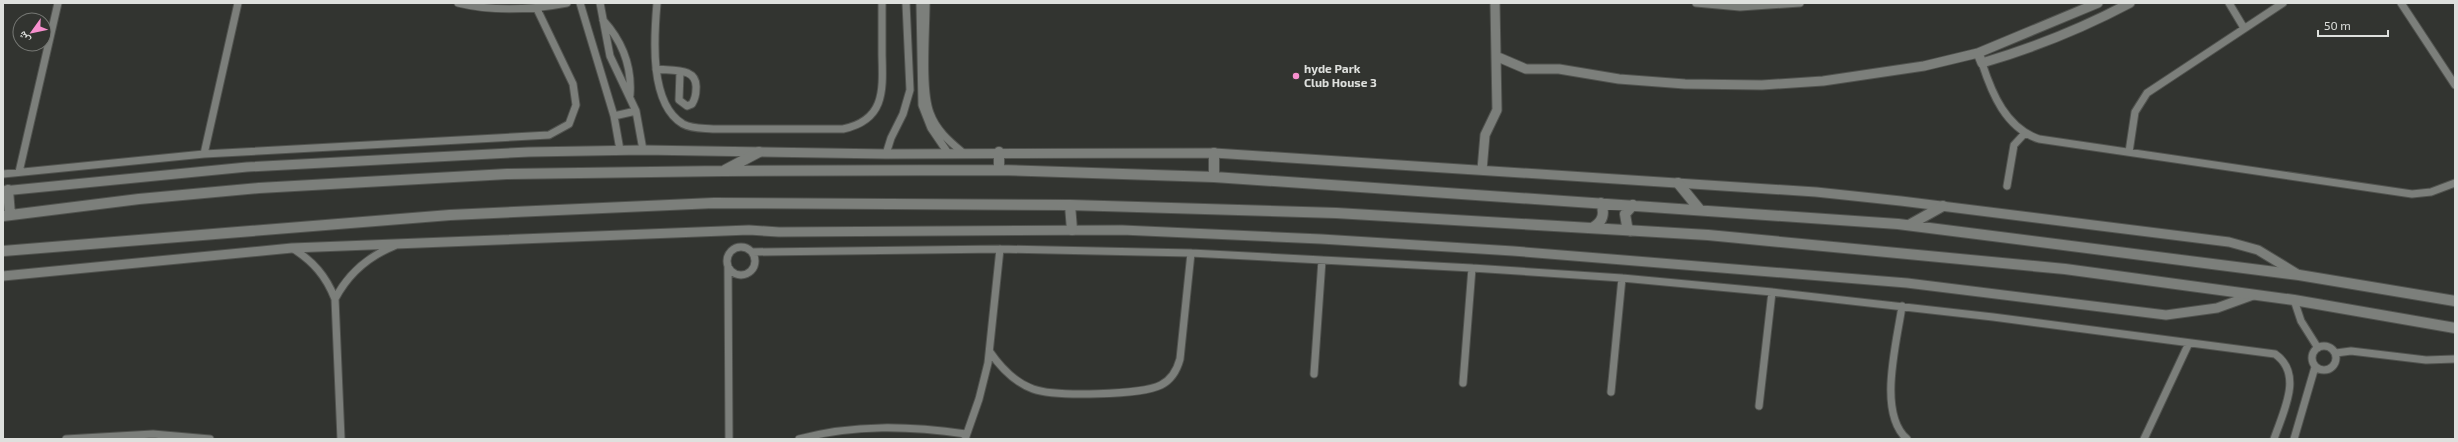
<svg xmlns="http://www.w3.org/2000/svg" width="2458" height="442" viewBox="0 0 2458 442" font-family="'Exo 2','Noto Naskh Arabic',sans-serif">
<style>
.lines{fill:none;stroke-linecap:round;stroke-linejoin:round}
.minor-casing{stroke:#51534f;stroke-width:9}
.tertiary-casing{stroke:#51534f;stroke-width:11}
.secondary-casing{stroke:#51534f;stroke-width:12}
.minor{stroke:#7c7f7b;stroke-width:7}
.tertiary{stroke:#7c7f7b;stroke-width:9}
.secondary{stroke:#7c7f7b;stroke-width:10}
.poi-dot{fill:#f790ce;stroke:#323430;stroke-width:1.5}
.labels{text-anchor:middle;stroke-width:3;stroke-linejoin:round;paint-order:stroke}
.poi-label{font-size:12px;font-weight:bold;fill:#dee0dd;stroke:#323430;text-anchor:start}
</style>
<rect width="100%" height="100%" fill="#323430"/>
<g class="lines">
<defs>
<path id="minor" d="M458 3C495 12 530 10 567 3
M580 3 614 116 620 150
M600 3 610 56 636 111 643 150
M657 3C654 37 649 104 683 124 692 129 703 128 713 129H843C885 120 883 91 882 55 882 38 882 20 882 3
M920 3 922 105 931 128 948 153
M926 3C926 30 921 90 930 113 936 130 949 141 962 152
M1696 3 1740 7 1800 3
M2229 3 2244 28
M2401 3 2455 85
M603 20C622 41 632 67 630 95
M1982 63C1992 94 2006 128 2039 139L2412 194 2431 192 2455 183
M656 69C673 71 698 67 696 89 696 95 695 99 692 104L687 106 679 100 680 72
M614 116 636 111
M2129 152 2135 112 2147 93 2283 3
M204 154 238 3
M886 154 891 138 903 114 910 90 906 3
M19 172 58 3
M3 174 204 154 549 135 569 124 576 105 573 84 537 9
M2007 186 2014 145 2025 133
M727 261a14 14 0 1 1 28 0a14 14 0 1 1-28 0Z
M292 248C313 261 326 276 335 299L341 439
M752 252 1000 249 1191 253 1472 268 1622 278 1772 292 1993 317 2275 354C2304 374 2283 412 2274 439
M728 266 729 439
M335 299C348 274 367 257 394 246
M2294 300 2301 321 2318 348
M1902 306C1897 342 1877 413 1907 439
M2312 358a12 12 0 1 1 24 0a12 12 0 1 1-24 0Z
M990 352C1001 368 1014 382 1033 389 1055 397 1141 395 1161 385 1171 380 1177 370 1180 359L1191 253
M2336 353 2351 351 2426 360 2455 359
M1314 374 1322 260
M1463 383 1472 268
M1611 392 1622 278
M1759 406 1772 292
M66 439 153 434 210 439
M799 439C854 424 910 426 966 434
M965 439 979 399 988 363 1000 249
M2144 439 2189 343
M2294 439 2315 367"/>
<path id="tertiary" d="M1978 53 1982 63C2033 48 2083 28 2130 3
M1498 57 1526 69H1559L1619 79 1685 84 1762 85 1823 81 1924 66 1978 53 2098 3
M1482 170 1485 135 1497 110 1495 3
M3 191 247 167 529 152 643 150 886 154 1214 153 1816 192 1901 201 2229 242 2258 250 2299 275
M3 276 292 248 749 230 779 232 1122 230 1321 239 1513 251 1907 283 2166 315 2217 308 2253 295"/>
<path id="secondary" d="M725 170 759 152
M999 170V152
M1214 177V153
M1678 183 1700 210
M8 190 10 215
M1070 205 1072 230
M3 216 139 199 259 188 507 174 723 171 999 170 1214 177 1898 224 2299 275 2455 301
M1909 225 1943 206
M1592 228C1603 222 1605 214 1601 203
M1630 231 1627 226 1625 214 1633 205
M3 251 450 215 714 203 1070 205 1336 213 1708 235 2065 269 2294 300 2455 328"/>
</defs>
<!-- minor casing -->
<use href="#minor" class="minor-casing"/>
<!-- tertiary casing -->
<use href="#tertiary" class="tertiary-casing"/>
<!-- secondary casing -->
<use href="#secondary" class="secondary-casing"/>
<!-- minor -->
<use href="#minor" class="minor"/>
<!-- tertiary -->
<use href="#tertiary" class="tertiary"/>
<!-- secondary -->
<use href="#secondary" class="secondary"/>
</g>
<!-- markers -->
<circle class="poi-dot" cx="1296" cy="76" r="4"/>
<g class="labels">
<!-- poi labels -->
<g class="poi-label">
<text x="1304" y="73">hyde Park<tspan x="1304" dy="14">Club House 3</tspan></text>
</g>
</g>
<!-- border -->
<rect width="2458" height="442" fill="none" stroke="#dee0dd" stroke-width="8"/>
<!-- north arrow -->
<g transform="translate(32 32) rotate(237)"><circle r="19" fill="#323430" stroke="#777975"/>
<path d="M0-3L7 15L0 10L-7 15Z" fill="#f790ce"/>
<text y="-6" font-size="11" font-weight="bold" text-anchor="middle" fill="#dee0dd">ش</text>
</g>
<!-- scale -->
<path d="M2318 30v6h70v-6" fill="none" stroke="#dee0dd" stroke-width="2"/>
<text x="2324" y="30" font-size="12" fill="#dee0dd" stroke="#323430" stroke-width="3" paint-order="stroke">50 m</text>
</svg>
